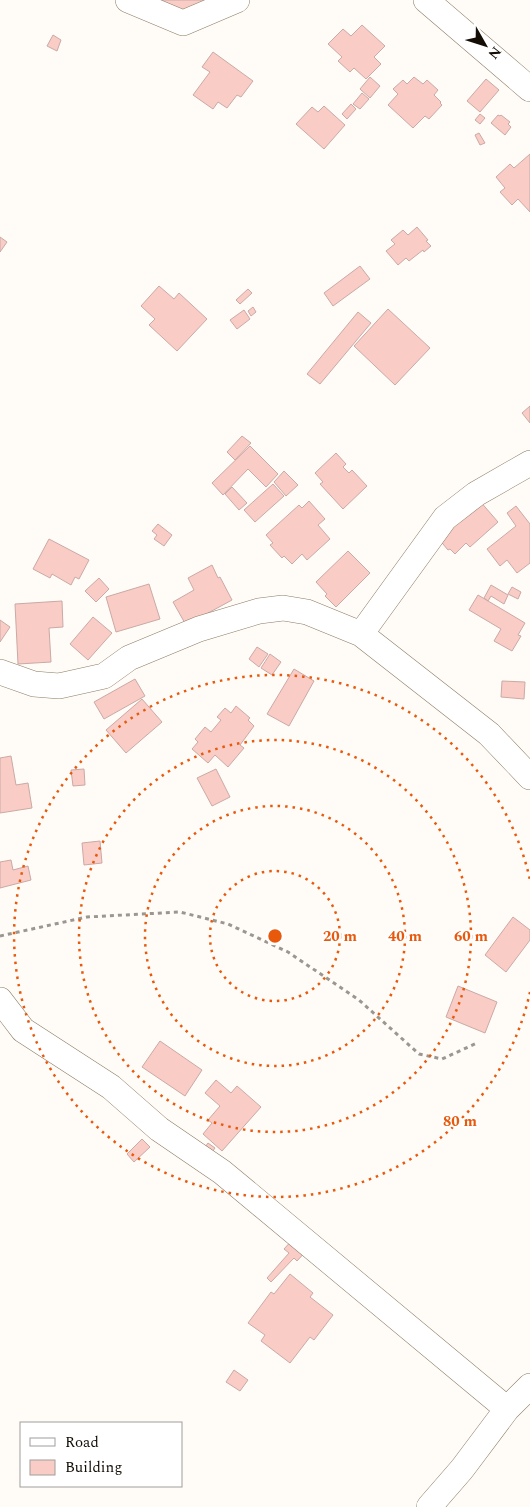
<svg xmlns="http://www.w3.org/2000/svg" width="530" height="1507" viewBox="0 0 530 1507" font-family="Spectral,serif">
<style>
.building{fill:#f9ccc6;stroke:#cba9a5}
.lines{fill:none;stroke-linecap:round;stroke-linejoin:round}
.street-casing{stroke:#8d7c65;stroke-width:26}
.path{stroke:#9b9790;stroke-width:3;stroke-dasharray:4 4;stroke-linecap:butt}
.street{stroke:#fff;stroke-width:25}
.ring{fill:none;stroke:#e8590c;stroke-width:2.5;stroke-dasharray:2.5 5}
.centre{fill:#e8590c;stroke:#fff;stroke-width:2.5}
.ring-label{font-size:15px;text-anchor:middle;font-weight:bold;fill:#e8590c;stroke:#fff;stroke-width:4;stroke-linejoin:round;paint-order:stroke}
</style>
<rect width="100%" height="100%" fill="#fffbf6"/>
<!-- building -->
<path class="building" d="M160 0H206L184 13Z
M362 25 385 46 374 57 381 64 366 79 354 68 350 72 338 61 342 57 328 44 343 29 351 36Z
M53 35 61 40 57 51 47 46Z
M213 52 253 81 241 97 237 95 227 108 218 102 213 109 193 95 210 72 202 67Z
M370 77 380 86 370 98 360 89Z
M414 77 423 84 427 80 438 90 434 95 441 102 440 103 442 105 429 119 425 116 413 128 388 105 398 94 393 89 403 80 407 84Z
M486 79 499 90 480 112 467 101Z
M362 93 369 99 360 109 353 104Z
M351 104 356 109 347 119 342 114Z
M324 106 345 125 324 149 296 124 312 107 318 112Z
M480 114 485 118 480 124 475 120Z
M498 115 500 116 501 115 510 122 508 124 511 127 505 135 491 123Z
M479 133 485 143 480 145 475 135Z
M530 154V212L518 199 512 205 500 192 505 188 496 177 510 164 514 168Z
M417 227 428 240 426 241 431 246 424 252 423 250 409 261 406 258 398 265 386 251 395 244 391 240 403 230 408 235Z
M0 237 7 242 0 252Z
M360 266 370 279 333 306 324 293Z
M159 286 174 299 179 293 207 319 177 351 149 325 155 319 141 306Z
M248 289 252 293 240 304 236 300Z
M253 307 256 312 251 316 248 311Z
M388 309 430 348 395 385 354 346Z
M244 310 250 319 237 329 230 320Z
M358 312 371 323 320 384 307 374Z
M530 406V423L522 413Z
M242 436 251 443 235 460 227 452Z
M250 446 278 474 266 487 248 469 223 495 212 483Z
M336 453 346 464 343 467 349 473 352 470 367 486 343 509 320 484 323 482 315 473Z
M284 471 298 485 286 496 274 482Z
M273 484 284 496 255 522 244 510Z
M232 487 247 503 239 510 225 494Z
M479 500 498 522 470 547 466 543 455 554 450 549 448 550 438 538Z
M309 501 325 519 318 525 330 539 307 560 302 554 292 564 284 556 282 558 270 545 273 543 266 535 299 505 302 508Z
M516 506 530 524V563L517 573 507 560 500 566 487 549 516 526 507 513Z
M158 524 172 535 164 546 154 539 157 535 152 531Z
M49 539 89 560 79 579 75 577 71 585 52 574 50 578 33 569Z
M348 551 370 573 336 607 325 596 327 594 316 582Z
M212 565 218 578 220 577 232 600 186 625 173 602 194 590 188 578Z
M99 578 109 589 96 602 85 591Z
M149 584 160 619 116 632 106 597Z
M491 585 508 595 504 604 491 596 488 601 484 598Z
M512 587 521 592 518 599 508 594Z
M478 595 525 623 518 635 521 636 512 651 494 641 501 629 469 610Z
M62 601 63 627 49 628 51 662 18 664 15 604Z
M93 617 112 633 88 660 70 644Z
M0 620 10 627 0 642Z
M257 647 268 654 259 667 249 659Z
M270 654 281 662 272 675 261 668Z
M294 669 314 681 289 726 267 714Z
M135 679 145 696 104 719 94 702Z
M502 681 525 682 524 699 501 697Z
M142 699 162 722 126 753 106 730Z
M236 706 250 718 248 720 254 726 240 745 244 748 228 767 215 755 208 763 192 749 198 742 195 739 205 727 211 732 221 720 217 717 225 708 231 713Z
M11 756 16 785 28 783 32 808 0 813V758Z
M84 769 85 785 73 786 71 770Z
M216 769 230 797 212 806 197 778Z
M100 841 102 863 84 865 82 843Z
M11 860 13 870 28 866 31 880 0 888V862Z
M513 917 530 930V940L506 972 485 955Z
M458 986 497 1002 485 1033 446 1017Z
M160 1041 202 1070 185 1096 142 1067Z
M216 1080 231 1093 237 1086 261 1107 222 1151 203 1134 212 1123 208 1120 220 1106 205 1093Z
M142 1139 150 1147 134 1162 127 1154Z
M208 1143 215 1148 209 1156 202 1151Z
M294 1238 307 1250 297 1261 294 1258 271 1282 267 1278 289 1253 284 1249Z
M290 1274 313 1293 310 1297 333 1315 314 1340 310 1337 290 1363 261 1341 265 1335 248 1323 271 1292 274 1294Z
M234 1370 248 1380 240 1391 226 1382Z"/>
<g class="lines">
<defs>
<path id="street" d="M128 0 183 23 237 0
M426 0 530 89
M361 634 445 518 476 494 530 463
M0 672 34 684 59 686 104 676 129 658 199 629 259 611 283 608 307 612 361 634 489 734 530 777
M0 1000 23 1030 111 1087 159 1129 222 1172 507 1409
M429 1507 462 1469 507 1409 530 1386"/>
</defs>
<!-- street casing -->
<use href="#street" class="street-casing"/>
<!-- path -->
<path class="path" d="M0 936 87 917 180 912 228 924 288 952 359 1000 419 1054 442 1059 477 1043"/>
<!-- street -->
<use href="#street" class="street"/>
</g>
<!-- distance rings -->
<g class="ring">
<circle cx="275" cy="936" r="65"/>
<circle cx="275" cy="936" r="130"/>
<circle cx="275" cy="936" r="196"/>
<path d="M530 992A261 261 0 1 1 530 880"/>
</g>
<circle cx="275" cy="936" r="8" class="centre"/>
<g class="ring-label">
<text x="340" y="941">20 m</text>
<text x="405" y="941">40 m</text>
<text x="471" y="941">60 m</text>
<text x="460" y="1126">80 m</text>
</g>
<!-- legend -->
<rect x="20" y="1422" width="162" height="65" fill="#ffffff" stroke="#a19e9b"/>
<rect x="30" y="1438" width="25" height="8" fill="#ffffff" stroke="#a19e9b"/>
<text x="65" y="1447" font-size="15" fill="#130d05">Road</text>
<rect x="30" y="1460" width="25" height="15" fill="#f9ccc6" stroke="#a19e9b"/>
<text x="65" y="1472" font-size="15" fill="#130d05">Building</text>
<!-- north arrow -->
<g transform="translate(485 45) rotate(129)" stroke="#ffffff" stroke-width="4" paint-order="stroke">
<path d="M0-4L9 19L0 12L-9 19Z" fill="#130d05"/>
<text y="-8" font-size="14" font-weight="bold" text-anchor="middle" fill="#130d05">N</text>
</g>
</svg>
